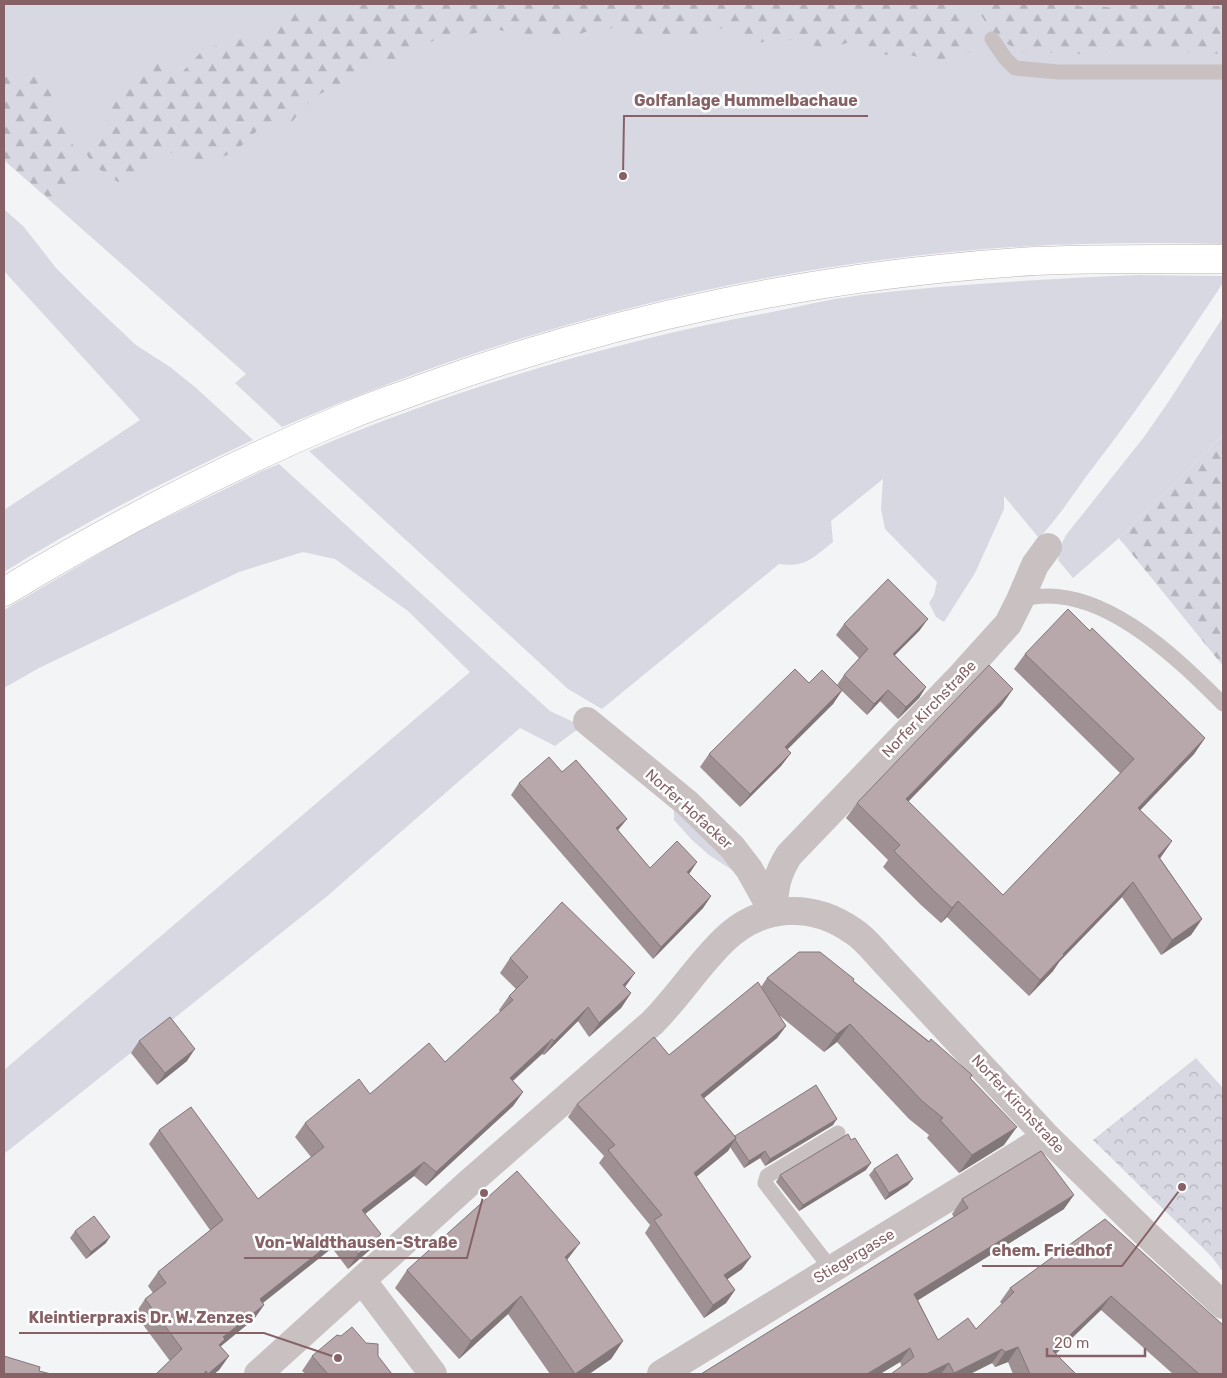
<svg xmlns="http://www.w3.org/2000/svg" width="1227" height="1378" viewBox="0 0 1227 1378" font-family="Rubik,sans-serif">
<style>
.grass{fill:#d8d8e3}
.forest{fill:url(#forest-firs)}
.park{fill:url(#park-crowns)}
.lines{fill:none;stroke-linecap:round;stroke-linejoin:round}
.secondary-casing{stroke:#beb2b4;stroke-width:29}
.lane{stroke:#c9c0c1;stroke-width:15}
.street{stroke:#c9c0c1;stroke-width:28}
.secondary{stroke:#fff;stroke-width:28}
.wall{fill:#9e9093}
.shaded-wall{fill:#817678}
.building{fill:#b8a8ab;stroke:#817678}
.labels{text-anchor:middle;stroke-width:5;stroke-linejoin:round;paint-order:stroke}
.street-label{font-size:15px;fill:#866266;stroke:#fff}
.leader{fill:none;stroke:#866266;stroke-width:2}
.callout-dot{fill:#866266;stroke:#fff;stroke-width:2}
.callout-label{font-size:16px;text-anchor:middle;font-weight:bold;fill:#866266;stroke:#fff;stroke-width:5;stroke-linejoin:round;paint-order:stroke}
</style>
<defs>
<pattern id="forest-firs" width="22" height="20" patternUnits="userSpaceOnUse" patternTransform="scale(1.25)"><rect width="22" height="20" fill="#d8d8e3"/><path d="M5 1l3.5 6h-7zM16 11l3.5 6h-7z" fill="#b5b3bc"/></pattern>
<pattern id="park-crowns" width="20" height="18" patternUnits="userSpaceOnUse" patternTransform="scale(1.25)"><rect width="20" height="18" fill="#d8d8e3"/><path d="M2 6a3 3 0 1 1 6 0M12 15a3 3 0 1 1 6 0" fill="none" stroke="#b5b3bc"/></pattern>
</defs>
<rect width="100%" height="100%" fill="#f2f4f6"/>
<!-- grass -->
<path class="grass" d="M4 4H1223V244C1144 242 1065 243 985 249 744 268 505 330 282 427L235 383 246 374 4 160Z
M4 209 24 227 56 268 86 298 136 345 170 367 195 387 253 440C167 480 84 522 4 572V510L140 420 4 271Z
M1139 275 1223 276V283C1180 348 1136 412 1088 474 1072 496 1058 518 1039 538L1004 496V509L975 573 944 622 936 617 929 603 934 595 937 582 885 529 881 509 883 479 831 521 833 542C813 557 806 568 779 564L602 709 568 689 309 451C457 388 613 341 772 312 801 306 831 299 861 295 953 284 1046 279 1139 275Z
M1223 317V435L1119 538 1073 578 1058 560 1061 545 1066 535 1144 437 1169 401Z
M279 464 550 711 582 726 555 746 520 728 325 898 4 1154V1070L470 672 408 611 335 559 303 552 239 572 39 668 4 688V610L131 535 260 472Z
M674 808 735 869 732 870 709 855 692 840 674 820Z"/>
<!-- forest -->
<path class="forest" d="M343 4H835L840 6 861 4 875 8 887 4H944L948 11C967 12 972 21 981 36L977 48 963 55 934 61 906 54 877 55 850 42 828 49 781 38 758 43 722 28 701 37 679 33 656 39 633 40 613 28 588 31 564 40 538 32 522 37 494 28 472 34 449 36 427 43 401 59 364 63 352 78 312 98 290 124 261 127 235 152 198 166 168 151 151 153 140 168 118 182 93 165 83 148 104 128 115 91 132 79 142 62 165 55 168 70 175 80 201 52 238 36 259 41 269 25 294 9 328 14 340 10Z
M981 4H998L1003 7 1005 4H1073L1082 7 1094 5 1112 8 1124 4H1194L1202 6H1223V54L1130 50 1085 54 1021 52 994 36 981 15 979 7Z
M4 74 36 77 51 86 53 122 65 128 81 163 77 183 52 201 4 160Z
M1223 435V666L1119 538Z"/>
<!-- park -->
<path class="park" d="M1196 1058 1223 1088V1272L1212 1257 1093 1140Z"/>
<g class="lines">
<defs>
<path id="secondary" d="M4 592C114 525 229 466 348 416 371 406 396 398 420 389 617 317 827 273 1036 261 1098 258 1161 259 1223 259"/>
</defs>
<!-- secondary casing -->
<use href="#secondary" class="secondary-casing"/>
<!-- lane -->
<path class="lane" d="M992 39 1005 58 1015 68 1058 72H1223
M1020 600C1095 577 1175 656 1223 704
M832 1270 765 1183 767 1176 838 1133"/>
<!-- street -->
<path class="street" d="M587 721 687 803 732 847 749 869 773 912
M773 912C775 889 776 875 789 855L961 676 1008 624 1020 600 1035 565 1048 547
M362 1280 433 1374
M258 1374 470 1182 652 1023C678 997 698 965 724 940 761 904 812 902 853 931 863 937 872 948 880 957L1047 1137 1144 1232 1223 1305
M661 1374 1047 1137"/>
<!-- secondary -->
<use href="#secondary" class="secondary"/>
</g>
<!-- wall -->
<path class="wall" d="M844 624 920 630 895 655 926 687 919 698 898 719 880 701 867 715 842 691 833 704 787 749 791 753 781 766 740 807 700 767 709 754 809 683 837 685 844 675 859 658 836 635Z
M1090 631 1205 738 1194 754 1140 810 1172 841 1160 858 1202 919 1191 935 1161 955 1122 897 1059 962 1053 971 1029 996 947 917 941 923 921 905 883 867 888 860 846 818 857 803 1002 705 908 802 1003 895 1120 773 1014 669 1025 654Z
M562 772 627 819 618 830 650 868 697 862 689 874 711 896 703 908 653 959 511 795 519 783Z
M510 958 625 987 631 993 621 1008 589 1037 578 1021 544 1055 542 1054 513 1081 523 1092 513 1106 426 1186 414 1176 365 1214 372 1248 348 1269 332 1248 263 1303 264 1305 254 1319 220 1346 229 1356 219 1370 214 1374H156L170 1361 135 1314 145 1299 153 1293 148 1286 158 1272 210 1230 149 1144 159 1130 258 1199 311 1157 295 1137 305 1123 370 1094 445 1062 500 1012 499 1010 509 996 516 989 500 973Z
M767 978 853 981 972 1075 970 1078 1004 1145 959 1173 927 1138 929 1135 909 1119 837 1042 824 1052 779 1015 786 1026 777 1038 704 1098 735 1136 833 1125 765 1166 760 1158 744 1168 730 1147 728 1151 696 1177 742 1269 727 1279 735 1290 726 1303 704 1318 645 1233 650 1225 599 1163 604 1156 568 1117 577 1104 669 1055 761 987Z
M139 1041 187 1061 157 1085 131 1053Z
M874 1169 908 1185 885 1200 869 1175Z
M866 1170 799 1211 776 1182 780 1175Z
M962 1199 1064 1209 918 1300 938 1340 976 1329 1002 1304 1000 1302 1010 1288 1105 1219 1223 1374H1173L1101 1310 1056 1354 1076 1374H1013L1008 1362 995 1367 992 1363 970 1374H891L902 1367 900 1362 880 1374H701L954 1217 952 1214Z
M75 1231 106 1243 86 1259 70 1238Z
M567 1260 623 1341 611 1359 589 1374H550L508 1314 459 1359 395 1288 407 1270Z
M366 1343 392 1374H306L302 1371 312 1356Z"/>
<!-- shaded-wall -->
<path class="shaded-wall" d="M928 619 920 630 885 665 893 654Z
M926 687 919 698 898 719 906 707Z
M1013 689 1002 705 895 815 906 799Z
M842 690 833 704 776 761 785 747Z
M888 690 880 701 867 715 874 704Z
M1205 738 1194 754 1127 824 1138 808Z
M791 753 781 766 740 807 750 794Z
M627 819 618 830 616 828Z
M1172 841 1161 857 1147 872 1158 856Z
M697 862 689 874 687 872Z
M1133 882 1122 897 1059 962 1053 971 1029 996 1040 980 1063 954Z
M711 896 703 908 653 959 661 947Z
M958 901 947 917 941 923 952 908Z
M1202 919 1191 935 1161 955 1172 940Z
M635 973 625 987 623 985Z
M631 993 621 1008 589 1037 599 1023Z
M588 1007 578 1021 544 1055 554 1041Z
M850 1024 837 1042 824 1052 837 1034Z
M786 1026 777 1038 692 1108 701 1095Z
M552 1039 542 1054 500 1092 510 1078Z
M195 1049 187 1061 157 1085 165 1073Z
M523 1092 513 1106 426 1186 436 1172Z
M837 1119 833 1125 765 1166 770 1159Z
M1017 1127 1004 1145 959 1173 972 1155Z
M736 1138 728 1151 685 1186 694 1173Z
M765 1151 760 1158 744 1168 749 1161Z
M424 1162 414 1176 352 1224 362 1210Z
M871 1163 866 1170 799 1211 803 1205Z
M913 1179 908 1185 885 1200 889 1193Z
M1074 1195 1064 1209 904 1309 914 1294Z
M342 1234 332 1248 250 1313 260 1299Z
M381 1234 372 1248 348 1269 358 1254Z
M110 1237 106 1243 86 1259 91 1252Z
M580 1243 567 1260 565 1257Z
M751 1257 742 1269 715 1288 724 1275Z
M735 1290 726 1303 704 1318 713 1305Z
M521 1296 508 1314 459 1359 471 1341Z
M1111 1296 1101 1310 1043 1365 1053 1351Z
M264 1305 254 1319 220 1347 209 1359 223 1337Z
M623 1341 611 1359 589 1374H575Z
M1018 1347 1008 1362 995 1367 1005 1352Z
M910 1348 900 1362 880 1374H867Z
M1002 1349 992 1363 970 1374H953L954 1373Z
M229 1356 219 1370 214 1374H208Z
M949 1363 941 1374H926Z"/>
<!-- building -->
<path class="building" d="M888 579 928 619 893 654 926 687 906 707 888 690 874 704 844 675 868 649 844 624Z
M1068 609 1090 631 1092 628 1205 738 1138 808 1172 841 1158 856 1202 919 1172 940 1133 882 1063 954 1064 955 1040 980 958 901 952 908 932 889 894 851 900 845 857 803 989 665 1013 689 906 799 1003 895 1134 759 1025 654Z
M795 669 809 683 822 670 842 690 785 747 791 753 750 794 709 754Z
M549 757 562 772 576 760 627 819 616 828 650 868 677 841 697 862 687 872 711 896 661 947 519 783Z
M562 902 635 973 623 985 631 993 599 1023 588 1007 554 1041 552 1039 510 1078 523 1092 436 1172 424 1162 362 1210 381 1234 358 1254 342 1234 260 1299 264 1305 223 1337 225 1339 219 1345 229 1356 208 1374 206 1371 203 1374H156L182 1349 145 1299 166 1283 158 1272 223 1220 159 1130 191 1107 258 1199 324 1147 305 1123 359 1079 370 1094 429 1043 445 1062 513 1000 509 996 528 977 510 958Z
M799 952H820L854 979 853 981 929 1042 931 1039 972 1075 970 1078 1017 1127 972 1155 940 1120 943 1118 922 1101 850 1024 837 1034 767 978Z
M758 982 786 1026 701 1095 736 1138 694 1173 751 1257 724 1275 735 1290 713 1305 654 1220 662 1215 608 1150 615 1145 577 1104 654 1037 669 1055Z
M170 1017 195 1049 165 1073 139 1041Z
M816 1085 837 1119 770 1159 765 1151 749 1161 735 1140 736 1138 735 1136Z
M848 1134 851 1140 855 1138 871 1163 803 1205 780 1175Z
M1041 1151 1074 1195 914 1294 938 1340 968 1318 976 1329 1014 1292 1010 1288 1105 1219 1223 1325V1374H1199L1111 1296 1053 1351 1076 1374H1030L1018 1347 1005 1352 1002 1349 954 1373 949 1363 926 1374H891L914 1357 910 1348 867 1374H701L968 1208 962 1199Z
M897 1154 913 1179 889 1193 874 1169Z
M517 1171 580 1243 565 1257 623 1341 575 1374 521 1296 471 1341 407 1270Z
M94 1216 110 1237 91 1252 75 1231Z
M352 1327 366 1343 378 1344V1356L392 1374H325L327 1373 312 1356 337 1335 341 1336Z
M4 1356 40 1367 39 1371 51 1374H4Z"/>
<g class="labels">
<!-- street labels -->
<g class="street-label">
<text transform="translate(929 709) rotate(-46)" y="5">Norfer Kirchstraße</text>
<text transform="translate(689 809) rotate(42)" y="5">Norfer Hofacker</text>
<text transform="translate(1018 1104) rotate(47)" y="5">Norfer Kirchstraße</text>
<text transform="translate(854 1256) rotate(-31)" y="5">Stiegergasse</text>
</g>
</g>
<!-- callouts -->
<path class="leader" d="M623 176L624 116H868M484 1193L467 1258H244M1182 1187L1122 1266H982M338 1358L264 1333H19"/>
<g class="callout-dot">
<circle cx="623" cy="176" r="5"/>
<circle cx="484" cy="1193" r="5"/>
<circle cx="1182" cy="1187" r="5"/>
<circle cx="338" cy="1358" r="5"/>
</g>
<g class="callout-label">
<text x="746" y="106">Golfanlage Hummelbachaue</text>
<text x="356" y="1248">Von-Waldthausen-Straße</text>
<text x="1052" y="1256">ehem. Friedhof</text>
<text x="141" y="1323">Kleintierpraxis Dr. W. Zenzes</text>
</g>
<!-- border -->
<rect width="1227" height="1378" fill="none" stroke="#866266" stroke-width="10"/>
<!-- scale -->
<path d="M1047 1348v8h98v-8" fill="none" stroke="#866266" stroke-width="2.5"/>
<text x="1054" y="1348" font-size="15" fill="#866266" stroke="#ffffff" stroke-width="4" paint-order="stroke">20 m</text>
</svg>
